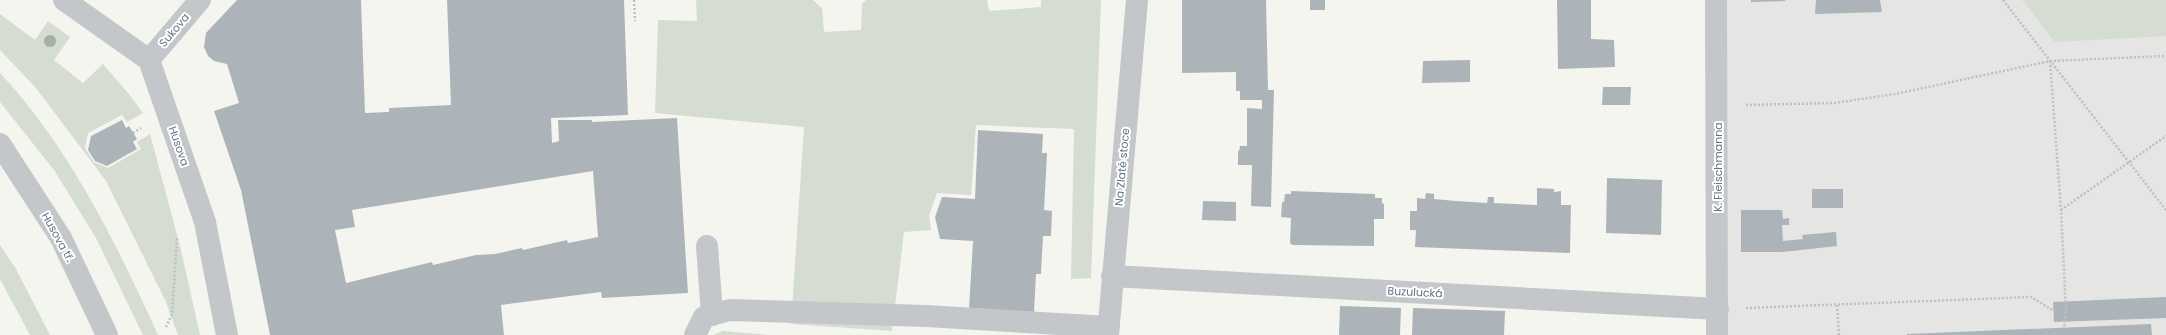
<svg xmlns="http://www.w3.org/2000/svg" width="2166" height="335" viewBox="0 0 2166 335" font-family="Poppins,sans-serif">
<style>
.built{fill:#e5e6e3}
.green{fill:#d5dcd1}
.building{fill:#acb4b9;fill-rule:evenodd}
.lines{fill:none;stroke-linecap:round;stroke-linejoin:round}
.path{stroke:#bdbfc1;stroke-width:2.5;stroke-dasharray:2 2;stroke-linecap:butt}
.minor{stroke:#c3c7ca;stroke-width:22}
.tree{fill:#a6b1a1}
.labels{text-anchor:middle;stroke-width:4;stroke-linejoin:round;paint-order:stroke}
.street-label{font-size:11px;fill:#617484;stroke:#fff}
</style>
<rect width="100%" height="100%" fill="#f5f5f0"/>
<!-- built -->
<path class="built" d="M1714 0H2166V335H1714Z"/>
<!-- green -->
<path class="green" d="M696 0H813L822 8 824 32 861 30 862 4 866 0H987L989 11 1041 7V0H1101L1091 278 1071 279 1074 129 976 125 971 195 937 193 929 215 931 230 904 232 892 331 791 324 804 127 655 113 658 20 697 21Z
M2022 0H2166V36L2055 42Z
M0 14 35 40 48 21 70 37 54 60 83 83 103 64 128 93 143 113 127 122 122 115 88 133 85 148 94 162 108 168 141 149 137 142 150 134 180 246 200 335H178L166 302 106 181 36 88 0 50Z
M0 73C70 148 116 243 158 335H143L96 238 54 170 0 102Z
M0 245 16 269 50 335H30L0 279Z
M723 331 769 335H713Z"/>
<!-- building -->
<path class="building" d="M237 0H361L365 113 389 112V108L451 105 447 0H624L628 115 551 118 552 143 559 141 558 120H592V122L677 118 688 293 602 298 601 292 501 305 504 335H270L241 190 214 111 239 103 227 64 214 61 208 56 204 47 206 33ZM593 171 598 237 568 243 567 240 523 250 522 248 495 254 476 255 433 265 432 262 346 283 335 230 355 227 352 210Z
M1182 0H1266L1268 90H1274L1271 207 1251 206 1252 165H1238V151H1239L1240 146H1247V108L1262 109V100H1240V91H1236V72L1182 73Z
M1310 0H1325V10H1310Z
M1557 0H1591V39L1614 40 1615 67 1558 69Z
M1751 0H1785V1L1751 2Z
M1816 0H1880L1882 12 1815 14Z
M1470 60V82L1422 83 1423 61Z
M1603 87H1631L1630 105H1602Z
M122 120 126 128 129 126 137 139 133 142 137 149 107 166 95 161 88 150 91 136Z
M978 130 1043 134 1042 153H1047L1044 210 1052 211 1051 236H1043L1041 274H1036L1034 312 969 309 973 241 940 239 935 217 942 197 975 199Z
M1607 178 1662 180 1661 235 1606 233Z
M1537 188 1554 189V192L1561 191V205H1571L1570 253 1415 247 1416 230H1410V211H1417V198L1425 199 1426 193 1434 194V199L1456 201 1487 203 1488 197H1494V203L1537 205Z
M1812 189H1843V208H1812Z
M1291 191 1375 194V198H1382V203L1384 204V219H1374V246L1292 245 1290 243 1291 218 1281 217 1282 202H1284L1285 194H1291Z
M1203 201 1236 202V221L1202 220Z
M1741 210H1782L1783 219 1789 218V225H1782L1783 241 1803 239 1802 235 1836 232 1837 246 1783 252H1741Z
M2166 297V318L2054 322 2053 302Z
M1340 306 1401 308 1400 335H1339Z
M1413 308 1505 311 1504 335H1412Z
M2151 324 2152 335H1907V334Z"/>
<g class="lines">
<!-- path -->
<path class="path" d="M634 0 635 21
M2003 0 2166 210
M2050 61 2061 210 2066 311 2064 328
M1746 105 1834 103 1895 94 2050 61 2166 56
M133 133 141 128
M2061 210 2166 136
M1837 305 1839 335
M1746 308 2031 297 2054 311
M166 327 172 314 177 238"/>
<!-- minor -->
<path class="minor" d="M64 0 149 60 205 222 227 335
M1716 0 1717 335
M149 60 200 0
M0 144 61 238 107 335
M707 246 712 315
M1112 276 1718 309
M695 335 704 317 730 310 926 316 1109 327
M1108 335 1137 0"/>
</g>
<!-- trees -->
<circle class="tree" cx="50" cy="41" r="6"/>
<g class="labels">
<!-- street labels -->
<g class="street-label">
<text transform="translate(174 30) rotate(-50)" y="4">Sukova</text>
<text transform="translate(179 146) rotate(71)" y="4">Husova</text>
<text transform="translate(1122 167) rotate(-85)" y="4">Na Zlaté stoce</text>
<text transform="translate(1718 167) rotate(-90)" y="4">K. Fleischmanna</text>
<text transform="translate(58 237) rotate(61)" y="4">Husova tř.</text>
<text transform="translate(1415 292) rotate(3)" y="4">Buzulucká</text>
</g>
</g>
</svg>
